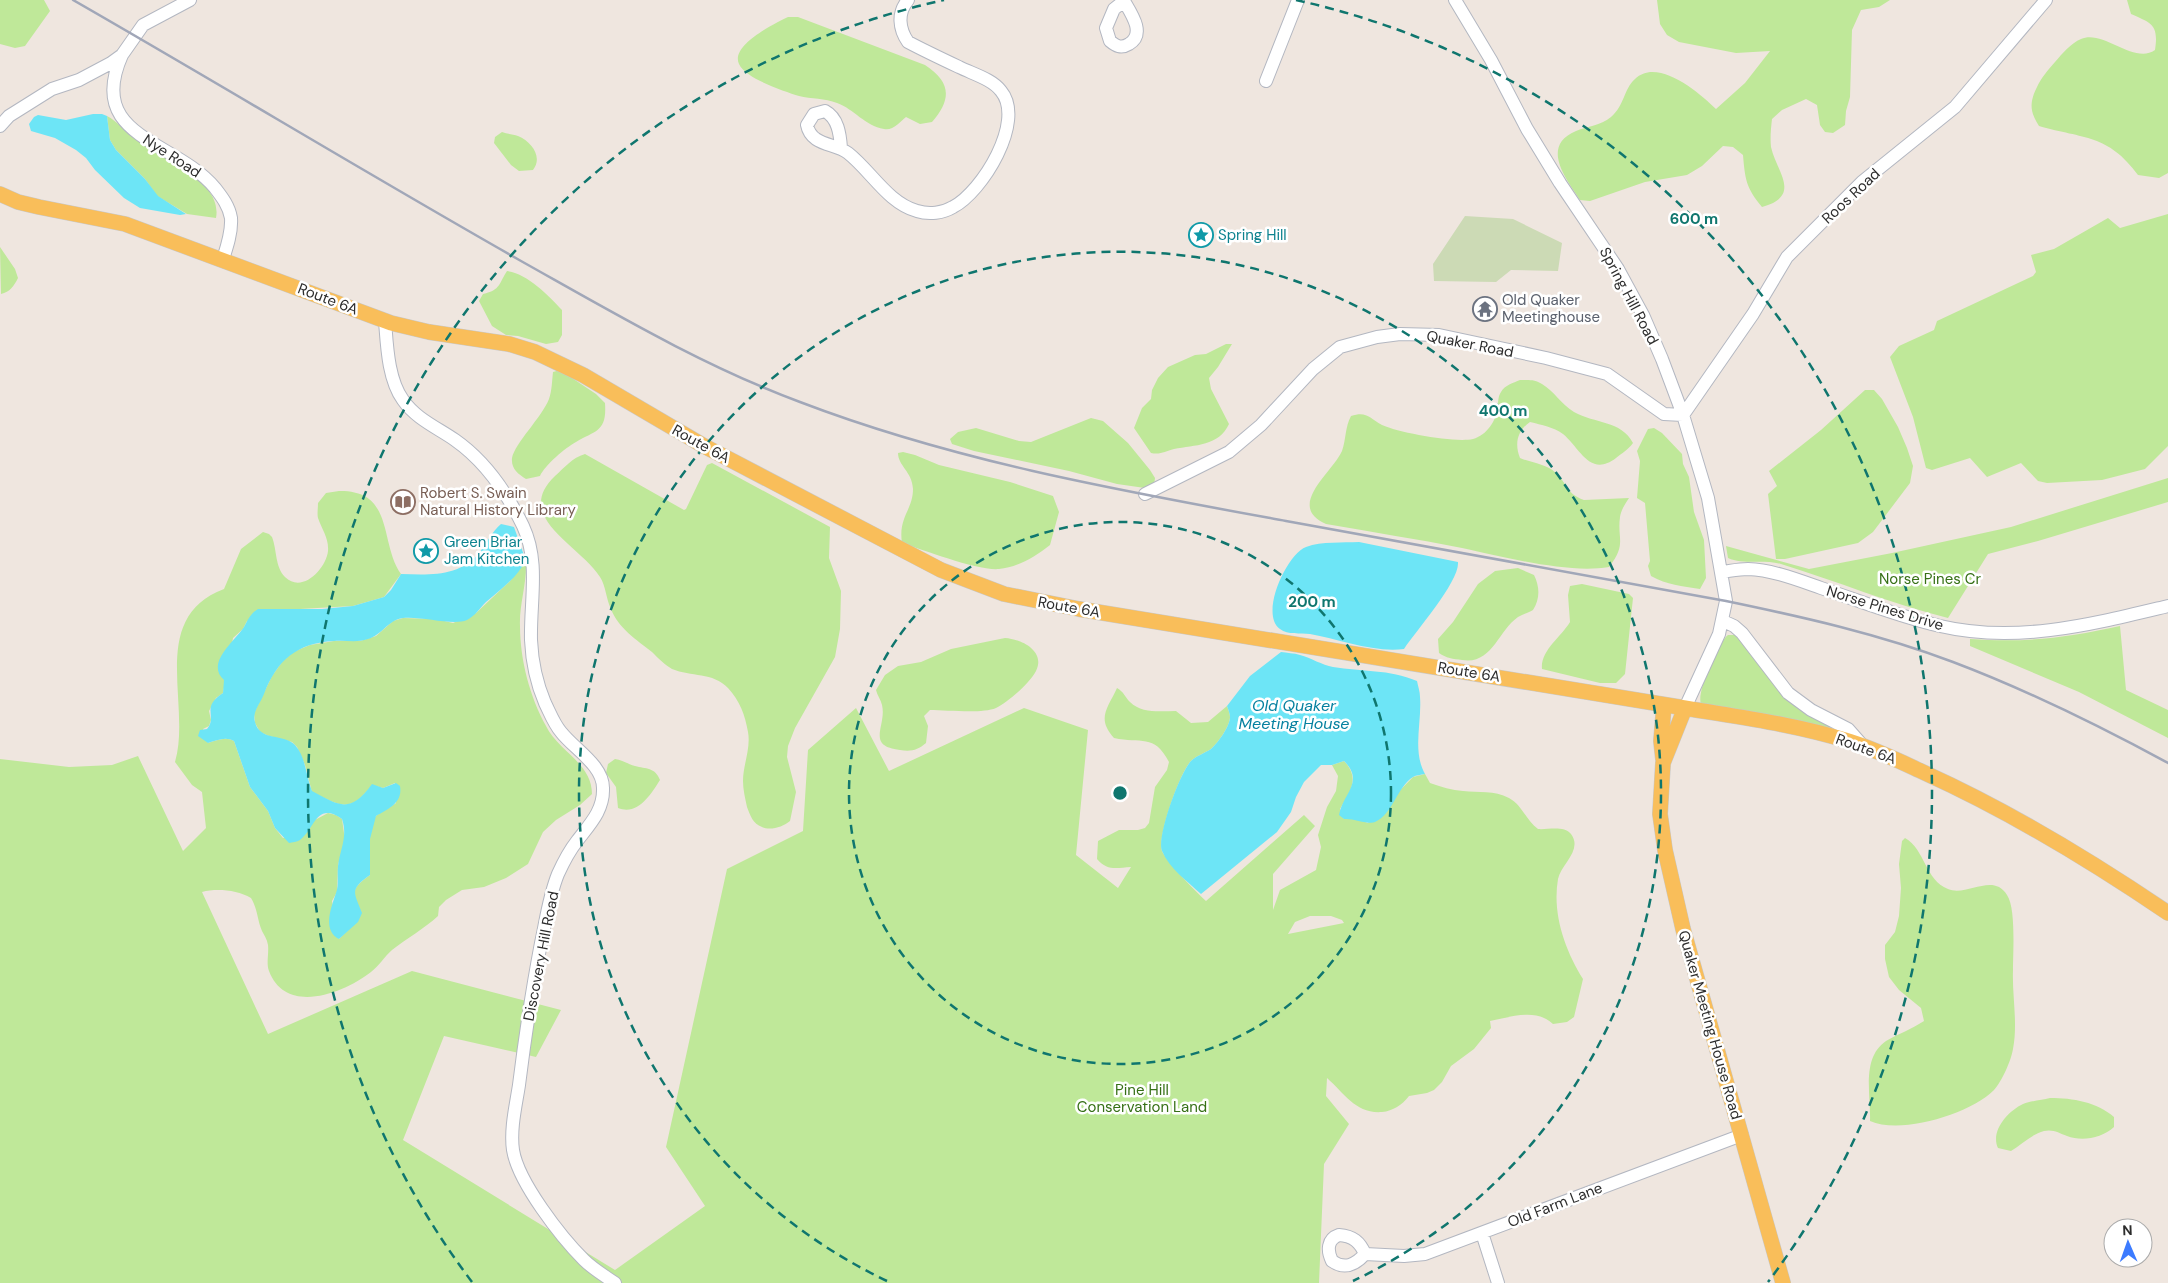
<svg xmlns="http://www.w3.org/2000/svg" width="2168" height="1283" viewBox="0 0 2168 1283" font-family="'DM Sans',sans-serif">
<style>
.green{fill:#bfe899;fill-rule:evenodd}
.cemetery{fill:#ccdab5}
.water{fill:#6de5f6}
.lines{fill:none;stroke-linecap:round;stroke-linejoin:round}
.minor-casing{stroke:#b3b7c1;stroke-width:14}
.major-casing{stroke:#c8c8c8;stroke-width:16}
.minor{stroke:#fff;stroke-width:12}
.major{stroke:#f9be5a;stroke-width:15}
.rail{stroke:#a1a7b8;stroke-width:2.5}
.ring{fill:none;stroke:#0f766e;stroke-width:2.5;stroke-dasharray:9 6}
.labels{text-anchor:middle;stroke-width:5;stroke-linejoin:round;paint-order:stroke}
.street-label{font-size:15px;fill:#2d2d2d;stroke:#fff}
.culture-label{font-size:15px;fill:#0d838f;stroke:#fff;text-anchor:start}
.worship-label{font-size:15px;fill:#5b616d;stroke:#fff;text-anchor:start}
.education-label{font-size:15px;fill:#785e54;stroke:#fff;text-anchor:start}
.park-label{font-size:15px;fill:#367016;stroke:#fff}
.water-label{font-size:16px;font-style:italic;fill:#0681a0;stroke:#fff}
.centre{fill:#0f766e;stroke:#fff;stroke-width:2.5}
.ring-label{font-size:15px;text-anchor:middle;font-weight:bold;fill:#0f766e;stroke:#fff;stroke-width:5;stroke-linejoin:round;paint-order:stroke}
</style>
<rect width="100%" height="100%" fill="#efe6df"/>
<!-- green -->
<path class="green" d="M0 0H44L50 11 25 46 15 48 0 44Z
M1657 0H1890L1879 7 1861 10 1852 30 1850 97 1846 111 1845 125 1833 133 1825 132 1820 125 1817 105 1806 99 1782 110 1772 119C1771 128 1770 138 1771 147 1776 171 1803 196 1762 207 1746 188 1745 179 1743 155L1733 147 1723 146 1702 166 1687 175 1645 182 1590 201 1580 200C1566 179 1540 146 1576 131 1588 126 1600 126 1611 117 1625 105 1623 90 1635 79 1657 57 1699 92 1716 109L1745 83 1770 51 1736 53 1679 42 1667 35 1660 24Z
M2127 0H2168V173L2159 178 2138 175C2108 134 2084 139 2039 126 2030 112 2029 103 2037 87 2041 78 2048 70 2055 62 2062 54 2071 43 2081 39 2103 29 2134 65 2155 50 2159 24 2151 23 2131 14Z
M788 17H798L925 65C951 82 952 99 932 122L920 124 906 117C900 122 893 131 884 129 865 126 854 109 837 103 825 98 811 99 799 96 784 91 746 79 739 64 730 45 776 23 788 17Z
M107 116C116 120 130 136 141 143 165 161 223 181 216 218L187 214 157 196 145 179 116 150 110 140Z
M502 132C507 134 513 134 518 136 532 142 543 157 533 170L519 171 511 165 494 143 495 137Z
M2168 214V446L2145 469 2102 480 2047 483 2038 481 2021 463 1987 477 1970 458 1932 470 1926 468 1913 417 1890 357 1899 346 1934 330 1937 321 2033 276 2036 272 2031 255 2054 249 2108 218 2120 228Z
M0 247 15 269 18 278C14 286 10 292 1 294Z
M507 271C528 274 548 295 562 310V335L558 342 546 344 518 336 506 335 492 326 479 301 483 294C501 290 499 283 507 271Z
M1226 344H1232L1218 367 1209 378 1211 389 1229 424C1219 446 1195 445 1174 449 1165 451 1161 455 1151 453L1134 428 1142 408 1151 399 1152 390 1158 378 1168 367 1195 355 1206 354Z
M560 370 596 394 605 403C607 432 596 430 576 442 565 448 545 465 540 476L526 479C518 474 511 469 512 458 515 443 542 417 549 399 552 391 552 380 553 372Z
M1520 380C1528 380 1535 379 1542 384 1554 391 1561 404 1574 412 1595 424 1621 420 1633 443 1628 450 1622 453 1616 458 1590 478 1580 448 1563 434 1553 427 1542 425 1530 422 1518 430 1514 443 1520 458 1532 463 1547 464 1556 473 1568 484 1565 493 1584 500L1629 498C1625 504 1621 510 1620 517 1617 539 1627 544 1609 567 1568 574 1504 557 1462 548 1417 539 1371 532 1326 524 1285 506 1333 472 1342 451 1346 440 1345 427 1351 416 1367 411 1369 418 1382 425 1400 433 1455 443 1473 439 1487 435 1496 421 1498 407 1498 403 1498 396 1501 392 1505 385 1513 383 1520 380Z
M1865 390H1874L1882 399 1898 427 1907 448 1913 466 1910 483 1873 532 1858 543 1785 559H1776L1768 494 1777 486 1769 471 1821 430Z
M1091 418 1103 421 1128 443 1150 470 1155 478 1154 486 1145 488 1117 484 1069 471 974 451 952 444 950 439 958 432 976 428 1019 441 1031 442Z
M1654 428 1662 433 1682 454 1683 464 1689 477 1694 512 1704 540 1706 578 1700 589C1682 586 1667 585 1651 576L1648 566 1650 561 1645 503 1637 498 1640 461 1637 451 1648 429Z
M903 452 915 455 939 465 1010 482 1053 496 1059 512 1050 545C1035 557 1018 567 999 569 978 571 924 550 902 543 898 517 913 510 913 489 912 471 898 466 898 453Z
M585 454 684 510 686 509 707 465 712 463 830 527 829 558 841 591 840 629 835 657 795 728 788 746 787 757 796 792 790 821C783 827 770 831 762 827 753 824 750 815 747 807 745 798 743 789 743 781 743 765 751 748 748 732 745 715 740 701 728 688 713 672 691 677 672 669 665 665 658 658 652 652 637 640 618 628 611 609 606 599 606 586 600 577 580 545 512 517 555 476 565 467 572 458 585 454Z
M2168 478V502L2038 541 1988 554 1948 618C1891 604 1837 581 1781 564 1764 559 1743 565 1728 558L1726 546 1809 569 1892 553 2011 527Z
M339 491C395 490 379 543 401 574L384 597 353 606 300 609 247 621 243 629 233 638 223 693 216 698 209 711 211 720 209 726 203 729 208 743C217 740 226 736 234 741L250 787 268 811 275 828 283 838 306 833 313 821 328 813 336 815 342 819 345 840 338 865 337 892 332 901 339 939 351 927 360 909C349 891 355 886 370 875 369 862 367 826 376 816 381 811 391 807 396 803L395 783 383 788 372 785C350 814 341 806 312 792L305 765 297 747 292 742 269 736 260 732 255 723 254 713 272 676 282 662 293 652 310 645 334 641H360L376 636 393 621 403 618 436 619 453 623 476 613 510 581 526 561C527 584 519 605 520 626 520 660 530 697 546 726 558 751 592 763 592 794L580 805 556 820 543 832 528 864 506 878 484 887 462 890 446 900 439 907 438 916C424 929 407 938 392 950 384 957 379 966 371 972 344 993 286 1016 269 971 266 964 269 953 268 945 267 939 264 935 262 931 257 919 258 910 251 898 237 890 217 888 202 892L268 1034 412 971 561 1010 536 1057 444 1036 403 1140 615 1270 705 1206 666 1147 727 869 803 831 808 750 856 708 889 771 1024 708 1088 730 1076 855 1118 888 1131 867C1116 868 1107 871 1097 859L1098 841 1119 830H1138L1145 828 1149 823 1155 787 1167 770 1169 762C1154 733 1141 744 1114 738 1096 718 1108 708 1117 688 1124 692 1125 697 1130 702 1142 714 1161 711 1176 711L1191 723 1208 722 1227 706C1228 709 1230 714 1230 717 1230 726 1218 743 1211 749 1205 753 1196 756 1191 761 1180 772 1157 837 1162 851 1166 861 1199 895 1206 901L1304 815 1315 826 1273 874V910L1280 890 1316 870 1321 847 1318 835 1327 807 1336 791 1338 776 1332 765 1344 761C1360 778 1351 791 1340 809L1344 819 1354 818 1368 823 1413 777 1425 774 1430 783C1441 787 1452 790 1463 791 1479 793 1494 790 1509 798 1522 805 1526 820 1538 829 1547 830 1564 825 1571 834 1583 850 1561 864 1558 879 1552 914 1565 950 1583 979L1574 1017 1567 1022 1553 1024C1537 1008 1510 1017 1490 1021L1491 1028 1474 1049 1451 1066 1442 1082 1434 1090 1427 1093 1409 1096C1402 1105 1393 1111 1382 1112 1356 1114 1345 1094 1327 1078L1326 1096 1349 1124 1324 1164 1319 1283H0V759L69 767 112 765 138 756 183 851 206 828 202 792 192 785 175 762C192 705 147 618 224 589L241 549 263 532 269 534 272 537C277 550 275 567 285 577 302 594 326 569 328 551 329 538 322 530 318 518 317 514 318 508 318 503L326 493ZM1310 916H1331L1342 920 1344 923 1288 934 1295 922Z
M1518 568 1534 575C1540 587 1540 599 1533 610 1528 613 1523 614 1518 617 1498 631 1492 665 1462 660 1453 659 1446 658 1439 653L1438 639 1453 622 1478 584 1495 571Z
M1582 584 1629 594 1633 598 1625 674 1616 683H1600L1542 669C1540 651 1561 637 1570 622L1568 595 1570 586Z
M2120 626 2126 690 2168 710V738L2079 692 1970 646V639C2025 643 2066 638 2120 626Z
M1728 635H1737L1786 695 1843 732 1701 704C1696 693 1718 642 1728 635Z
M1005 638C1021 639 1046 651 1036 671 1030 683 1008 702 996 708 982 714 947 710 930 710L924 716 928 726 926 743C918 750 911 752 900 750 865 746 887 726 882 705 881 700 877 695 876 690L885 675 898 666 921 662 951 649Z
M615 759C622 760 628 764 635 766 646 769 655 767 660 780 651 794 638 816 618 808L616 787 606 773 608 764Z
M1905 838C1925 849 1925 880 1948 889 1967 897 1993 872 2007 895 2016 908 2013 952 2013 970 2012 996 2018 1023 2013 1049 2011 1061 2002 1081 1994 1090 1970 1114 1901 1135 1870 1121 1871 1095 1861 1058 1886 1041 1898 1034 1912 1029 1924 1021L1921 1008 1899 990 1889 977 1885 959V945L1895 932 1899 916 1901 888 1899 864 1902 841Z
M2050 1098C2073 1098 2097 1102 2114 1117V1127C2102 1138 2082 1142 2067 1136 2059 1133 2053 1129 2044 1131 2032 1134 2022 1144 2011 1151L1998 1148C1990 1131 2008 1111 2023 1104 2031 1101 2042 1100 2050 1098Z"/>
<!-- cemetery -->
<path class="cemetery" d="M1465 216 1513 219 1562 243 1558 271 1511 270 1496 282 1434 281 1433 264Z"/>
<!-- water -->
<path class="water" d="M93 114H102L107 116 110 140 116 150 145 179 158 196 186 214 180 215 140 208 124 198 95 170 86 158 76 150 55 138 31 131 29 124 34 117 38 115 66 120Z
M501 524 514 527 526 561C521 568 516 576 509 582 502 589 494 595 486 602 480 608 475 616 467 620 453 626 422 616 403 618 388 620 382 635 368 639 357 643 346 640 334 641 297 643 277 660 264 694 260 704 252 712 255 722 260 742 284 733 295 745 306 757 306 777 312 791 340 806 350 814 372 784L383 788 396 783 400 786C403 803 388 809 376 816L370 839V875C349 890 354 892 362 913L358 922 339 939C322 930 331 908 336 893 339 885 337 875 338 866 340 849 348 837 342 819 316 801 315 829 300 840 297 842 292 842 289 843L275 828 268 811 250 787 234 741C226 736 217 740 208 743L198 736 200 730 207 729C218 716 200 708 223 693L224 680C205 663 235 641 244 627 248 620 250 614 258 609H322L353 606 384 597 391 590 401 574C430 575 460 577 480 552 487 542 492 532 501 524Z
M1359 542 1458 562C1460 581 1416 631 1404 649 1374 653 1339 639 1310 634 1300 633 1288 635 1280 629 1259 614 1287 554 1306 547 1322 541 1343 543 1359 542Z
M1281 652C1287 653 1294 653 1300 655 1311 658 1322 665 1333 667 1362 672 1389 669 1417 681 1418 686 1420 692 1420 697 1422 722 1412 751 1425 774 1421 775 1416 775 1413 777 1397 787 1393 814 1375 822 1369 825 1353 818 1344 819L1339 815C1343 793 1365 782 1344 761L1332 765H1321L1304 782 1296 797 1291 812 1277 832 1201 894C1188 882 1169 868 1162 851 1156 838 1180 772 1191 761 1196 756 1205 753 1211 749 1218 743 1230 726 1230 717 1230 714 1228 709 1227 706L1250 676Z"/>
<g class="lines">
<defs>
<path id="minor" d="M1455 0 1491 60 1527 129 1560 183 1618 269 1643 315 1662 359 1683 415 1708 498 1726 601 1719 634 1685 708
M1124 1C1131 13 1146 34 1129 44 1121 49 1116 46 1110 41L1106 28 1114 9Z
M122 55C85 138 174 139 215 188 222 197 229 206 231 218 232 232 227 247 223 259
M1266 81 1298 0
M0 126 9 116 52 89 79 80 111 63 122 55 143 25 190 0
M841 148C840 134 838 118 825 111L814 114 807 125C811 146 835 143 848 153 871 171 888 203 917 211 929 215 943 213 953 207 982 192 1026 121 1001 91 992 79 973 74 959 67 942 59 925 51 908 42 899 29 897 13 908 0
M385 321C387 346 388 379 403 400 416 419 438 428 455 440 485 461 507 493 523 526 540 562 530 601 531 640 532 662 536 682 545 703 550 713 554 724 561 732 574 749 603 765 603 788 604 810 590 824 577 841 570 850 563 863 558 874 549 896 546 920 541 943 532 990 525 1037 519 1085 516 1105 510 1129 513 1150 518 1182 561 1237 584 1260 593 1269 605 1276 615 1283
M1145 494 1229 452 1261 425 1313 369 1340 347 1377 337 1400 334 1439 335 1546 358 1607 374 1664 414 1683 415 1753 314 1787 257 1862 182 1955 107 2046 0
M1722 572C1730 571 1739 569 1748 569 1773 570 1798 580 1821 588 1860 601 1900 617 1940 626 2017 644 2093 624 2168 606
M1723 621 1734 626 1742 633 1788 693 1811 710 1848 729 1863 746
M1482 1233 1498 1283
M1339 1235C1353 1236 1360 1242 1365 1254 1355 1265 1345 1270 1332 1261 1327 1251 1327 1239 1339 1235Z
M1365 1254 1404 1256 1425 1254 1742 1135"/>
<path id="major" d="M0 194 18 202 39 207 125 224 391 323 429 332 509 344 535 352 583 375 704 446 941 570 1004 594 1079 609 1685 708C1738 717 1793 724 1845 740 1873 748 1899 761 1925 773 2011 812 2090 860 2168 913
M1685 708 1663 763 1660 814 1665 850 1683 929 1783 1283
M1663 759 1661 741 1664 705"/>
</defs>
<!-- minor casing -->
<use href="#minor" class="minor-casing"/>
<!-- major casing -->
<use href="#major" class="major-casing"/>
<!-- minor -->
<use href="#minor" class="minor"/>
<!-- major -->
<use href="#major" class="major"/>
<!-- rail -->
<path class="rail" d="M73 0C223 86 371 176 521 261 612 312 703 366 800 402 957 462 1122 491 1286 521 1433 548 1580 574 1726 601 1803 617 1879 634 1953 662 2027 690 2098 725 2168 763"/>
</g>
<!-- distance rings -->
<g class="ring">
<circle cx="1120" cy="793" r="271"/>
<path d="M887 1281A541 541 0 1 1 1353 1281"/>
<path d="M472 1282A812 812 0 0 1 944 0M1296 0A812 812 0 0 1 1768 1282"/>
</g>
<!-- icons -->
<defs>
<symbol id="sight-ring" viewBox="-11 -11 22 22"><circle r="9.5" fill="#fff" stroke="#0f9aa8" stroke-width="1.5"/><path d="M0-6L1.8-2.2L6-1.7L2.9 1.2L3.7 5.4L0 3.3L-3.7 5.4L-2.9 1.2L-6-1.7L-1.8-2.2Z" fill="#0f9aa8"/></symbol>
<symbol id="temple-ring" viewBox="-11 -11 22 22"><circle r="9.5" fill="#fff" stroke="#6b7280" stroke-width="1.5"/><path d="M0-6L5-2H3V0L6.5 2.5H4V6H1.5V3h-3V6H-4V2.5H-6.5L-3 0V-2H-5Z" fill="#6b7280"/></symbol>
<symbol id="library-ring" viewBox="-11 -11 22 22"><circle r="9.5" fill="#fff" stroke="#8d6e63" stroke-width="1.5"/><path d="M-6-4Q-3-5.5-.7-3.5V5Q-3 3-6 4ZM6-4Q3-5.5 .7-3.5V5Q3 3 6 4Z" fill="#8d6e63"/></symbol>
</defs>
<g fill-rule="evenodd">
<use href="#sight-ring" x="1187" y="221" width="28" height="28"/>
<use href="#temple-ring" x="1471" y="295" width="28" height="28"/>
<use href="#library-ring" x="389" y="488" width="28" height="28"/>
<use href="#sight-ring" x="412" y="537" width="28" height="28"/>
</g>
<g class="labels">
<!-- street labels -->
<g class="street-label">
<text transform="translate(172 156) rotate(33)" y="5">Nye Road</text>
<text transform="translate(1851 196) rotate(-43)" y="5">Roos Road</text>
<text transform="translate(1629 296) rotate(62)" y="5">Spring Hill Road</text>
<text transform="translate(328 299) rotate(21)" y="5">Route 6A</text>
<text transform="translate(1470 344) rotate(11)" y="5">Quaker Road</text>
<text transform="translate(701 444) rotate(29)" y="5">Route 6A</text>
<text transform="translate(1069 607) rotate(10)" y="5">Route 6A</text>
<text transform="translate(1885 608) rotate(17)" y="5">Norse Pines Drive</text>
<text transform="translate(1469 672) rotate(9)" y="5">Route 6A</text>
<text transform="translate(1866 749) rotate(20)" y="5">Route 6A</text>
<text transform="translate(541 956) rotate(-79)" y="5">Discovery Hill Road</text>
<text transform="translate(1710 1025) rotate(74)" y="5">Quaker Meeting House Road</text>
<text transform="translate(1555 1205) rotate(-21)" y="5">Old Farm Lane</text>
</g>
<!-- culture labels -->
<g class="culture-label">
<text x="1218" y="240">Spring Hill</text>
<text x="444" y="547">Green Briar<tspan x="444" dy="17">Jam Kitchen</tspan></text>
</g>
<!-- worship labels -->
<g class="worship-label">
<text x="1502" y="305">Old Quaker<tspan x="1502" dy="17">Meetinghouse</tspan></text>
</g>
<!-- education labels -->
<g class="education-label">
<text x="420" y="498">Robert S. Swain<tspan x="420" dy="17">Natural History Library</tspan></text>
</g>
<!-- park labels -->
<g class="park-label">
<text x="1930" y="584">Norse Pines Cr</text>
<text x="1142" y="1095">Pine Hill<tspan x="1142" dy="17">Conservation Land</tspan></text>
</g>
<!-- water labels -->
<g class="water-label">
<text x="1294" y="711">Old Quaker<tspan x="1294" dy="18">Meeting House</tspan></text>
</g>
</g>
<circle cx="1120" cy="793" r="8" class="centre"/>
<g class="ring-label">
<text x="1694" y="224">600 m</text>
<text x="1503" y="416">400 m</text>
<text x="1312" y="607">200 m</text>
</g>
<!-- north arrow -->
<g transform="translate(2128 1243) rotate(358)"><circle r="24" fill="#ffffff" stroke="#ababab"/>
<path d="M0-4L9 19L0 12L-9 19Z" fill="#3c7bff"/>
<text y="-8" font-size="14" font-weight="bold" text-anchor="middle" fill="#2d2d2d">N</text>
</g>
</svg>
